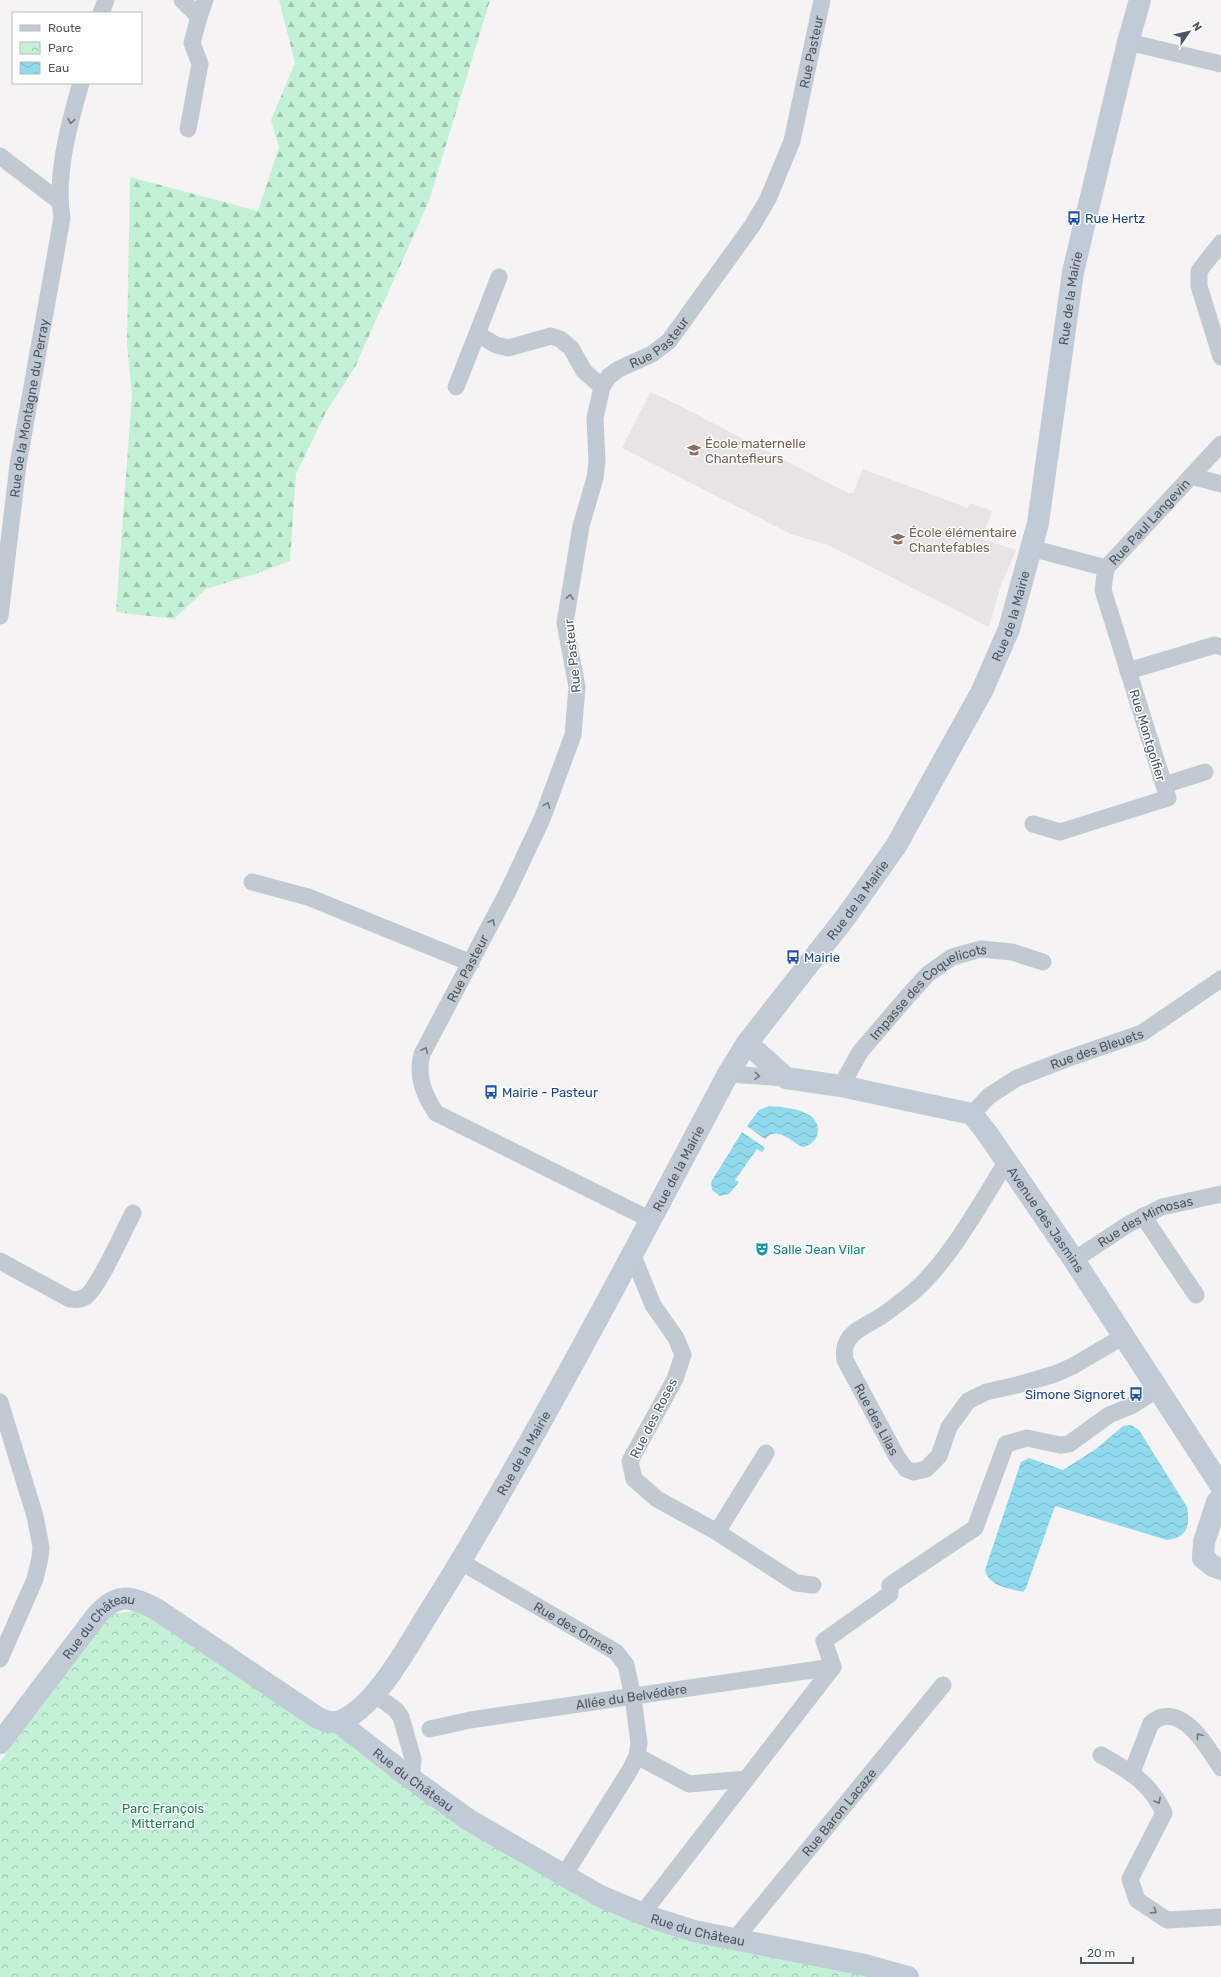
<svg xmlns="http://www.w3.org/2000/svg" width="1221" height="1977" viewBox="0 0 1221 1977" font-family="Rubik,sans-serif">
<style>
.education{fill:#e6e4e5}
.forest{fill:url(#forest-firs)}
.park{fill:url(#park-crowns)}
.water{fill:url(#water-waves)}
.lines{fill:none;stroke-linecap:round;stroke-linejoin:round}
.street{stroke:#c1cad2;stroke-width:17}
.secondary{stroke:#c1cbd6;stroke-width:22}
.oneway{stroke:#6e7983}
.labels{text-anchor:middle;stroke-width:3;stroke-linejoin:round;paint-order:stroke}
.street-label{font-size:13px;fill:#4a5661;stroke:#fff}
.transit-label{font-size:13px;fill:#164399;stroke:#fff;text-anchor:start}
.education-label{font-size:13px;fill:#785e54;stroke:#fff;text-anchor:start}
.culture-label{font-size:13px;fill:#0d838f;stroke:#fff;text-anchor:start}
.park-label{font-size:13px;fill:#17864f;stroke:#fff}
</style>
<defs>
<pattern id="forest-firs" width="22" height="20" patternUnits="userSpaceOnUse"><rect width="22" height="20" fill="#c3f1d5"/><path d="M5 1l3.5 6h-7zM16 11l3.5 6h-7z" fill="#a0c6b0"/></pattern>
<pattern id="park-crowns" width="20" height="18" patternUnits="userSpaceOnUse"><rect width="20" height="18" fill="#c3f1d5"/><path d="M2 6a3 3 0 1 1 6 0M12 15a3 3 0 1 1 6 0" fill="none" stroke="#a0c6b0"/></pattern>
<pattern id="water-waves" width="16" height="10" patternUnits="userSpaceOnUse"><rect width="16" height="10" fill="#90daee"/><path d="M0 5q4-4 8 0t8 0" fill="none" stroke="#78b4c4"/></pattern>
</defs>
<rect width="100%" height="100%" fill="#f5f3f3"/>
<!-- education -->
<path class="education" d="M650 393 655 394 678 405 848 493H853L863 469 968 508 970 503 992 511 982 539 1016 550 1000 588 989 627 828 545 791 534 622 448Z"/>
<!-- forest -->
<path class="forest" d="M279 0H490L429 201 355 367 325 414 296 474 290 561 261 572 206 589 174 619 116 612 132 395 127 344 130 177 258 211 279 147 271 120 295 63Z"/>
<!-- park -->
<path class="park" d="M139 1610 325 1726 560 1881 890 1977H0V1762L103 1625 113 1614Z"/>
<!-- water -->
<path class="water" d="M769 1106C782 1107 797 1108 809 1115 824 1124 819 1145 802 1147 791 1142 777 1125 765 1139L747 1126 759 1110Z
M742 1132 765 1148 762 1152 757 1149 735 1180 739 1182 729 1194 720 1196 712 1190 711 1182Z
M1131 1425 1139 1430 1187 1507C1190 1526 1188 1537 1167 1540L1055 1506 1026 1588 1023 1592C1009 1588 989 1587 985 1570L1021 1462 1029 1458 1063 1470 1096 1449 1123 1426Z"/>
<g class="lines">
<!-- street -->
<g class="street">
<path d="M182 0 199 17 192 43 200 64 188 129"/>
<path d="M101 13 106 0"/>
<path d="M199 17 205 0"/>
<path d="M1128 42 1221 64"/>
<path d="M0 156 59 201"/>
<path d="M1221 243 1199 271V286L1221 357"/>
<path d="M499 277 477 334 496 345 508 348 551 336 560 339 571 348 584 371 602 387"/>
<path d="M456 387 477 334"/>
<path d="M1191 476 1221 484"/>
<path id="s1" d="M1031 548 1106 568 1221 444"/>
<path id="s2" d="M0 616 18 465 62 218C55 175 69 124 81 83"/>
<path d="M1128 671 1215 645 1221 647"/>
<path d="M1164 785 1205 772"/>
<path d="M1033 824 1060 832 1168 798 1103 590 1106 568"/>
<path d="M252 882 308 897 471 963"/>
<path d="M728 1074 786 1078"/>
<path id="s3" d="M841 1086 860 1052 907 997 928 974 952 957 981 949 1012 952 1043 962"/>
<path id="s4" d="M972 1114 989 1096 1017 1078 1069 1058 1142 1033 1221 979"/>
<path id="s5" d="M1007 1161C981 1202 949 1262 912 1293 903 1300 893 1308 883 1315 872 1323 855 1328 848 1340 844 1347 844 1352 845 1360L897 1457 906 1469 914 1472 926 1469 939 1456 949 1427 968 1401 986 1392 1017 1385 1055 1374 1073 1366 1124 1336"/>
<path d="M1143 1216 1196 1295"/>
<path id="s6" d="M651 1220 436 1113C424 1095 416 1076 422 1054L507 893 542 819 573 735 577 687 565 623 581 526 595 478 597 461 595 418 602 387 609 376 619 369 652 354 669 341 752 226 768 199 792 141 822 0"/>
<path d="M633 1256 653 1305 676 1338 683 1355 675 1379 630 1461 634 1479 657 1499 717 1532 796 1583 813 1585"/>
<path id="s7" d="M1074 1260 1127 1225 1162 1207 1221 1194"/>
<path d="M0 1261 70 1299C75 1300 80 1300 85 1297 98 1289 124 1230 133 1213"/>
<path d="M0 1402 35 1516 41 1547 40 1558 35 1579 0 1659"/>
<path d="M717 1532 766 1453"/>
<path id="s8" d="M461 1562 616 1652 626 1665 633 1697 639 1743 637 1756 630 1770 563 1877"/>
<path d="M374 1694 396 1710 401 1717 413 1759 412 1770 409 1777"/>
<path id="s9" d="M430 1729 470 1720 833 1667"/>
<path d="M1101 1755C1129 1771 1150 1782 1164 1813L1130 1879 1137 1900 1167 1920 1221 1917"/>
<path d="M637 1756 689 1784 746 1779"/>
<path d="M1132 1772 1151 1723C1154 1721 1158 1718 1162 1717 1188 1711 1209 1750 1221 1768"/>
<path d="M642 1914 833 1667 824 1641 890 1594V1585L975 1528 1006 1444 1027 1438 1060 1445 1069 1444 1109 1415 1131 1406 1158 1389"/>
<path id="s10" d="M735 1939 943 1685"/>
</g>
<!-- secondary -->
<g class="secondary">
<path id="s11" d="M747 1043 786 1078 841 1086 972 1114 987 1133 1074 1260 1221 1486"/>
<path d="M1221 1498 1217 1502 1204 1542 1203 1558 1213 1566 1221 1569"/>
<path id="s12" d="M338 1722C376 1709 410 1642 431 1609 463 1559 492 1508 521 1457 593 1331 660 1202 728 1074L747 1043 845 918 896 846 982 691 1009 629 1038 523 1073 272 1128 42 1140 0"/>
<path id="s13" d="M0 1743 97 1615C118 1592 130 1596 156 1609L318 1718 328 1722H338L409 1777 469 1820 600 1896 653 1918 694 1931 865 1965 908 1977"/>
</g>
</g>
<!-- one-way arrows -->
<defs><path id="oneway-chevron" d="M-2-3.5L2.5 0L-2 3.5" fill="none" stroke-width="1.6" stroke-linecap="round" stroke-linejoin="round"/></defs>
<g class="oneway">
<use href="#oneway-chevron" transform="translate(71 121) rotate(100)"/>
<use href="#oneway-chevron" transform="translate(570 597) rotate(-81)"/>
<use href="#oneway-chevron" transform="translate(547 805) rotate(-70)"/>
<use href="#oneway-chevron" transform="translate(492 922) rotate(-63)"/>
<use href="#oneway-chevron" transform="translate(425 1050) rotate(-63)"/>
<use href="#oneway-chevron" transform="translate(757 1076) rotate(4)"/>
<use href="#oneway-chevron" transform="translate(1199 1736) rotate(-127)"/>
<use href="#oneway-chevron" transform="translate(1158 1801) rotate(61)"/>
<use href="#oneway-chevron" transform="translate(1154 1911) rotate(33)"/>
</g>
<!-- icons -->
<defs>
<symbol id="bus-bare" viewBox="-9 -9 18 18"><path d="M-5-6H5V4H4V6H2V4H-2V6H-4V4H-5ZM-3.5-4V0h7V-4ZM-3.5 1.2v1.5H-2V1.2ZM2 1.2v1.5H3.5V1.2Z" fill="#1a4fb4" stroke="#fff" stroke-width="2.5" paint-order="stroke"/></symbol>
<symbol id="school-bare" viewBox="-9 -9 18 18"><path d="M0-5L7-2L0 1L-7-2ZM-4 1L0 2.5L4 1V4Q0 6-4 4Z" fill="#8d6e63" stroke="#fff" stroke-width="2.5" paint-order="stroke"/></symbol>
<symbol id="theatre-bare" viewBox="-9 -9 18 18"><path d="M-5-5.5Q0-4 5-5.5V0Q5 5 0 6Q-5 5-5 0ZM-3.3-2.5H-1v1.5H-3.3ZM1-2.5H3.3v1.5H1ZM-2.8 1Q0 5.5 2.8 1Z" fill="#0f9aa8" stroke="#fff" stroke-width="2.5" paint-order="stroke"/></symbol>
</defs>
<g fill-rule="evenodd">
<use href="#bus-bare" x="1064" y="208" width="20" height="20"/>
<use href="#school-bare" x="684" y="440" width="20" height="20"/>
<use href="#school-bare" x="888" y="529" width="20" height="20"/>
<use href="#bus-bare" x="783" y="947" width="20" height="20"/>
<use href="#bus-bare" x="481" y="1082" width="20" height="20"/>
<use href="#theatre-bare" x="752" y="1239" width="20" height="20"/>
<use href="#bus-bare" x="1126" y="1384" width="20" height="20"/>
</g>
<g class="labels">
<!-- street labels -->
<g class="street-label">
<text dy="5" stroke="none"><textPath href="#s6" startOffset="1420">Rue Pasteur</textPath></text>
<text dy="5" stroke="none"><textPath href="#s12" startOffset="1626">Rue de la Mairie</textPath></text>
<text dy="5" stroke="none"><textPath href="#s6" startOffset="1084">Rue Pasteur</textPath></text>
<text dy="5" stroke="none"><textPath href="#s2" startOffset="210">Rue de la Montagne du Perray</textPath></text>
<text dy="5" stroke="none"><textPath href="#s1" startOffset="141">Rue Paul Langevin</textPath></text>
<text dy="5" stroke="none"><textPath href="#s12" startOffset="1302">Rue de la Mairie</textPath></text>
<text transform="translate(572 656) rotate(-96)" y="5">Rue Pasteur</text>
<text transform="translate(1148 735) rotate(73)" y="5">Rue Montgolfier</text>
<text dy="5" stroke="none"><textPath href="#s12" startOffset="978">Rue de la Mairie</textPath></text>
<text dy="5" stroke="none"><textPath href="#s6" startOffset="400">Rue Pasteur</textPath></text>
<text dy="5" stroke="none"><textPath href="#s3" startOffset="133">Impasse des Coquelicots</textPath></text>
<text dy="5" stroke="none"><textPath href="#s4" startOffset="143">Rue des Bleuets</textPath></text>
<text dy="5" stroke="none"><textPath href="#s12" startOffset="654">Rue de la Mairie</textPath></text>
<text dy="5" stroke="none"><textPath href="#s11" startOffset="371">Avenue des Jasmins</textPath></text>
<text dy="5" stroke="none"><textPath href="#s7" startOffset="82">Rue des Mimosas</textPath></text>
<text transform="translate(653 1418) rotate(-63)" y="5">Rue des Roses</text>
<text dy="5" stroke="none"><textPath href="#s5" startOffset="331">Rue des Lilas</textPath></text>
<text dy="5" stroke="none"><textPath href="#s12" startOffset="330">Rue de la Mairie</textPath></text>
<text dy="5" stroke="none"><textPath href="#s8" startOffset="131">Rue des Ormes</textPath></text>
<text dy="5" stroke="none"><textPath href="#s13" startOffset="156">Rue du Château</textPath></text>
<text dy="5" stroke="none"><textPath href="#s9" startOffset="204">Allée du Belvédère</textPath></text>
<text dy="5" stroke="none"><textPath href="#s13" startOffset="538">Rue du Château</textPath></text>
<text dy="5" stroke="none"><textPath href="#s10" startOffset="164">Rue Baron Lacaze</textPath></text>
<text dy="5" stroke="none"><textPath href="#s13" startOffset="862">Rue du Château</textPath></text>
</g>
<!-- transit labels -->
<g class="transit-label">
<text x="1085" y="223">Rue Hertz</text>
<text x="804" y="962">Mairie</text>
<text x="502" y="1097">Mairie - Pasteur</text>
<text x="1125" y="1399" text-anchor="end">Simone Signoret</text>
</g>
<!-- education labels -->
<g class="education-label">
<text x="705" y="448">École maternelle<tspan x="705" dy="15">Chantefleurs</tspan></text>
<text x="909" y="537">École élémentaire<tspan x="909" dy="15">Chantefables</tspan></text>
</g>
<!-- culture labels -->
<g class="culture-label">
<text x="773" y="1254">Salle Jean Vilar</text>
</g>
<!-- park labels -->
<g class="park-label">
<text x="163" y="1813">Parc François<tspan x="163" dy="15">Mitterrand</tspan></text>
</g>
</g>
<!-- legend -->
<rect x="12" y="12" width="130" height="72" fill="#ffffff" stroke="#b7bbc0"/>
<rect x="20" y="25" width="20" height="6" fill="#c1cbd6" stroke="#b7bbc0"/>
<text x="48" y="32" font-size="12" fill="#4a5661">Route</text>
<rect x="20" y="42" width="20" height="12" fill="url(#park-crowns)" stroke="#b7bbc0"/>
<text x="48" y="52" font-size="12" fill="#4a5661">Parc</text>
<rect x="20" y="62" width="20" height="12" fill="url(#water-waves)" stroke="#b7bbc0"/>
<text x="48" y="72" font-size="12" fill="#4a5661">Eau</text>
<!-- north arrow -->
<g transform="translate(1189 32) rotate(56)" stroke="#ffffff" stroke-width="3" paint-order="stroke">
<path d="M0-3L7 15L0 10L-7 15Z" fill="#4a5661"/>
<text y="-6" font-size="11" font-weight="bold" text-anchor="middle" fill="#4a5661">N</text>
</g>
<!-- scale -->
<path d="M1081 1957v6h52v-6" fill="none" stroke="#4a5661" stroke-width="2"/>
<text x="1087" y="1957" font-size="12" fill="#4a5661" stroke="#ffffff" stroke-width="3" paint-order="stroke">20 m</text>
</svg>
